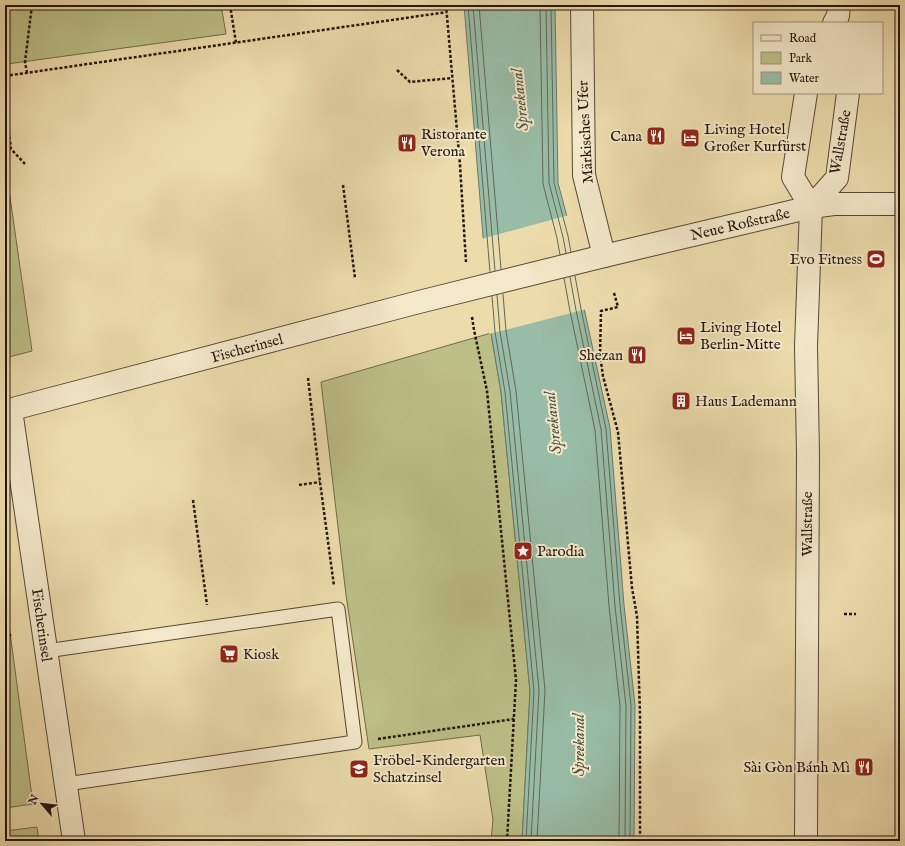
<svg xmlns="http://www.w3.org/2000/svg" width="905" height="846" viewBox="0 0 905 846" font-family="'IM FELL English',serif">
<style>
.green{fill:#bcbf86;stroke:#706a4a}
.water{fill:#99bca6;stroke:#6a7969}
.pier{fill:#ecdcac}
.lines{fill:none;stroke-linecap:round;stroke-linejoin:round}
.shore{stroke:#5e685a;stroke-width:1}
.service-casing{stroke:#564735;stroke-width:15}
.minor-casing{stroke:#564735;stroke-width:24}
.tertiary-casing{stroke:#564735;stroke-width:24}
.path{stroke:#24150d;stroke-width:2.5;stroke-dasharray:3 2;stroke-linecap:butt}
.service{stroke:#f3e8c9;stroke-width:13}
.minor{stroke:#f3e8c9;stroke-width:22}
.tertiary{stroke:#f3e8c9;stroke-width:22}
.labels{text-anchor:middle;stroke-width:4;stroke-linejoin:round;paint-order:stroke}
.poi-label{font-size:15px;fill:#24150d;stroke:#f3e8c9;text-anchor:start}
.street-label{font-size:15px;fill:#24150d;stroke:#f3e8c9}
.water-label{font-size:16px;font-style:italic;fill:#4d4f43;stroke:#f3e8c9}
</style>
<rect width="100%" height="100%" fill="#ecdcac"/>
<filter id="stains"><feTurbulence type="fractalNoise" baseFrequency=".005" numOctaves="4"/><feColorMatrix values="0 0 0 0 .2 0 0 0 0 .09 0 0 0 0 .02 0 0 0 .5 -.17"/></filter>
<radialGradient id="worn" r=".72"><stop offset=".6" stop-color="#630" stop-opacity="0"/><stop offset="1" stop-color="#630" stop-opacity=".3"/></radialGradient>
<!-- green -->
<path class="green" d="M5 5H221L226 34 7 64 5 51Z
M5 162 32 351 5 358Z
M491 333 501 392 530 691 522 841H491L493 820 480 735 369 749 346 595 321 382Z
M5 595 33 804 5 808Z
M37 827 39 841H5V831Z"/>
<!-- water -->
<path class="water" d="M464 5H555L558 183 572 235 584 308 610 428 624 605 635 705 634 841H522L530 691 501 392 491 333Z"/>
<!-- pier -->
<path class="pier" d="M569 215 574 235 587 309 489 334 481 239Z"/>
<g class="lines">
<!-- shore -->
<path class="shore" d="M468 5 490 272
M473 5 495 271
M479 5 501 269
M540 5 543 184 557 238 560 255
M546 5 549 183 563 237 566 253
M551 5 554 183 568 236 571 252
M575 276 581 309 606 429 620 605 631 705 630 841
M570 277 576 310 601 429 615 606 626 706 625 841
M564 278 570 311 595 430 609 606 620 706 619 841
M503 294 506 331 516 391 545 690 537 841
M497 295 500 332 510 391 539 690 531 841
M492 296 495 332 505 392 534 691 526 841"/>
<defs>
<path id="service" d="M46 651 338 609 355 742 66 784"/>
<path id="minor" d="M582 5 584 175 604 256
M11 410 74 841
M806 841 808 455 806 346 811 207"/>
<path id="tertiary" d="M834 23 838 16 839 5
M806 93 793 177 811 207
M811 207 837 178 848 93
M5 411 419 302 604 256 811 207 834 204H900"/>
</defs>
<!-- service casing -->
<use href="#service" class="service-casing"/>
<!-- minor casing -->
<use href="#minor" class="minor-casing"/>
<!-- tertiary casing -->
<use href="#tertiary" class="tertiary-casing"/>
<!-- path -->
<path class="path" d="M230 5 236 43
M446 5 460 165 466 262
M397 70 410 82 452 78
M27 73 25 62 32 5
M5 76 447 12
M5 102 11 149 25 164
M343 185 355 278
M614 293 618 307 601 311 600 355 603 376 618 432 632 588 637 616 640 715V841
M472 317 474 330 487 391 516 680 507 841
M308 378 320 482 334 586
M299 485 320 482
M193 500 207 605
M844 614H856
M5 632 11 636
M378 739 514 719"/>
<!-- service -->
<use href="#service" class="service"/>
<!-- minor -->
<use href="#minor" class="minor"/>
<!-- tertiary -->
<use href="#tertiary" class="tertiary"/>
</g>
<!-- icons -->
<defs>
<symbol id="restaurant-square" viewBox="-11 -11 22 22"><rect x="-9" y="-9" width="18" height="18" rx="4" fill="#8f2418" stroke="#f3e8c9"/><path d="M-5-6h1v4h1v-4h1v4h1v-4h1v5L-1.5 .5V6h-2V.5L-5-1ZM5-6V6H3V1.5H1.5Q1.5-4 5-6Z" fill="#fff"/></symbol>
<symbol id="hotel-square" viewBox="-11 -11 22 22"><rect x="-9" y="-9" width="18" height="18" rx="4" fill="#8f2418" stroke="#f3e8c9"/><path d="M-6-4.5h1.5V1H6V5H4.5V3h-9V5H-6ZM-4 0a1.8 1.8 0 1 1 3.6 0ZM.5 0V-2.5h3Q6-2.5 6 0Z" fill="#fff"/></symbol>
<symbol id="stadium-square" viewBox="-11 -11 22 22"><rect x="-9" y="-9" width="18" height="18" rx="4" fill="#8f2418" stroke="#f3e8c9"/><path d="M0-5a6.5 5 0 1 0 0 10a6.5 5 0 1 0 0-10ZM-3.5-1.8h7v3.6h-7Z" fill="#fff"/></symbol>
<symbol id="building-square" viewBox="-11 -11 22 22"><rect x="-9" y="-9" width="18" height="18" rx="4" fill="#8f2418" stroke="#f3e8c9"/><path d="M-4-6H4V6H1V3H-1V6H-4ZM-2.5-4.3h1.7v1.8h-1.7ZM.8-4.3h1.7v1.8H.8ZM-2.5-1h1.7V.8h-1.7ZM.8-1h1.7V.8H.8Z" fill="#fff"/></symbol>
<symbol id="sight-square" viewBox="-11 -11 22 22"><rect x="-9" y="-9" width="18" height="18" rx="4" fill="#8f2418" stroke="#f3e8c9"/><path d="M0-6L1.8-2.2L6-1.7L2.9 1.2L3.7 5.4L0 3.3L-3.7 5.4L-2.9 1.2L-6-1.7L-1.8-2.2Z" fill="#fff"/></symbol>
<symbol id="supermarket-square" viewBox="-11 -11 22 22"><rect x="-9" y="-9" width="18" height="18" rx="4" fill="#8f2418" stroke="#f3e8c9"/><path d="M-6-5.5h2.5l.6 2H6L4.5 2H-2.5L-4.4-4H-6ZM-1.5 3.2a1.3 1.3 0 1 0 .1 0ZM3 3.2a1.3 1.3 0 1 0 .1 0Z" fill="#fff"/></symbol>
<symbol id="school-square" viewBox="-11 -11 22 22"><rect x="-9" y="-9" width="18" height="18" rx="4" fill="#8f2418" stroke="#f3e8c9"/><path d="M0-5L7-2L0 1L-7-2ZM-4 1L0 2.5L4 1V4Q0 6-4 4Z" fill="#fff"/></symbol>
</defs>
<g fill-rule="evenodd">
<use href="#restaurant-square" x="645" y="125" width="22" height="22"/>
<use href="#hotel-square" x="679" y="127" width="22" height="22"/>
<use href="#restaurant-square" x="396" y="132" width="22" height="22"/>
<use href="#stadium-square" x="865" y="248" width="22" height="22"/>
<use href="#hotel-square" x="675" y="325" width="22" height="22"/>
<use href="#restaurant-square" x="626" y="344" width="22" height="22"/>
<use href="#building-square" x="670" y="390" width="22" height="22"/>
<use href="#sight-square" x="512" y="540" width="22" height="22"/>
<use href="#supermarket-square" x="218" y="643" width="22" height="22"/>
<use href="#restaurant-square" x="853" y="756" width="22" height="22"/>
<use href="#school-square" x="348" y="758" width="22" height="22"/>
</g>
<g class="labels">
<!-- poi labels -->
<g class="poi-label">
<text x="704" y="134">Living Hotel<tspan x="704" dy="17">Großer Kurfürst</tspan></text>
<text x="421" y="139">Ristorante<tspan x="421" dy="17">Verona</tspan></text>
<text x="642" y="141" text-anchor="end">Cana</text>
<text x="862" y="264" text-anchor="end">Evo Fitness</text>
<text x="700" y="332">Living Hotel<tspan x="700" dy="17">Berlin-Mitte</tspan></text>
<text x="623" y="360" text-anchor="end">Shezan</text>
<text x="695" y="406">Haus Lademann</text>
<text x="537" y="556">Parodia</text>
<text x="243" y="659">Kiosk</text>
<text x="373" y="765">Fröbel-Kindergarten<tspan x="373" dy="17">Schatzinsel</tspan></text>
<text x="850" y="772" text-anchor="end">Sài Gòn Bánh Mì</text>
</g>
<!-- street labels -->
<g class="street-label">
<text transform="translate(585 132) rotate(-93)" y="5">Märkisches Ufer</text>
<text transform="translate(840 142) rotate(-80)" y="5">Wallstraße</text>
<text transform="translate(740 224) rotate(-13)" y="5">Neue Roßstraße</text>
<text transform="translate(247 348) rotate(-15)" y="5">Fischerinsel</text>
<text transform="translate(807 524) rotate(-90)" y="5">Wallstraße</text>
<text transform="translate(42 625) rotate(82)" y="5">Fischerinsel</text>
</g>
<!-- water labels -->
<g class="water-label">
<text transform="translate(519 100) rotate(-96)" y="6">Spreekanal</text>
<text transform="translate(552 423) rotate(-96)" y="6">Spreekanal</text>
<text transform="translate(578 745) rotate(-90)" y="6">Spreekanal</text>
</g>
</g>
<!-- margin -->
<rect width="905" height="846" fill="none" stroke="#ecdcac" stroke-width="20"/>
<rect x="6" y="6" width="893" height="834" fill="none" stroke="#24150d" stroke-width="2"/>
<rect x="10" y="10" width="885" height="826" fill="none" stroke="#24150d"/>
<!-- legend -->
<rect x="753" y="22" width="130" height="72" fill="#f3e8c9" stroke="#a0947e"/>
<rect x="761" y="35" width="20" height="6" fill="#f3e8c9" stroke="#a0947e"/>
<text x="789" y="42" font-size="12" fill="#24150d">Road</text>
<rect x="761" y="52" width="20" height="12" fill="#bcbf86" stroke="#a0947e"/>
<text x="789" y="62" font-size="12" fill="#24150d">Park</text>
<rect x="761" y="72" width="20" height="12" fill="#99bca6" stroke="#a0947e"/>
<text x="789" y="82" font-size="12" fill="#24150d">Water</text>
<!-- north arrow -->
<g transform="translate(42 804) rotate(298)" stroke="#f3e8c9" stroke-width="3" paint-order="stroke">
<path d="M0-3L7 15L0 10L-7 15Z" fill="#24150d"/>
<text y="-6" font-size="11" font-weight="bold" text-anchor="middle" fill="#24150d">N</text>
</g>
<rect width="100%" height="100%" filter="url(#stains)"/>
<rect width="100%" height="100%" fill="url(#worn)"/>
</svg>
